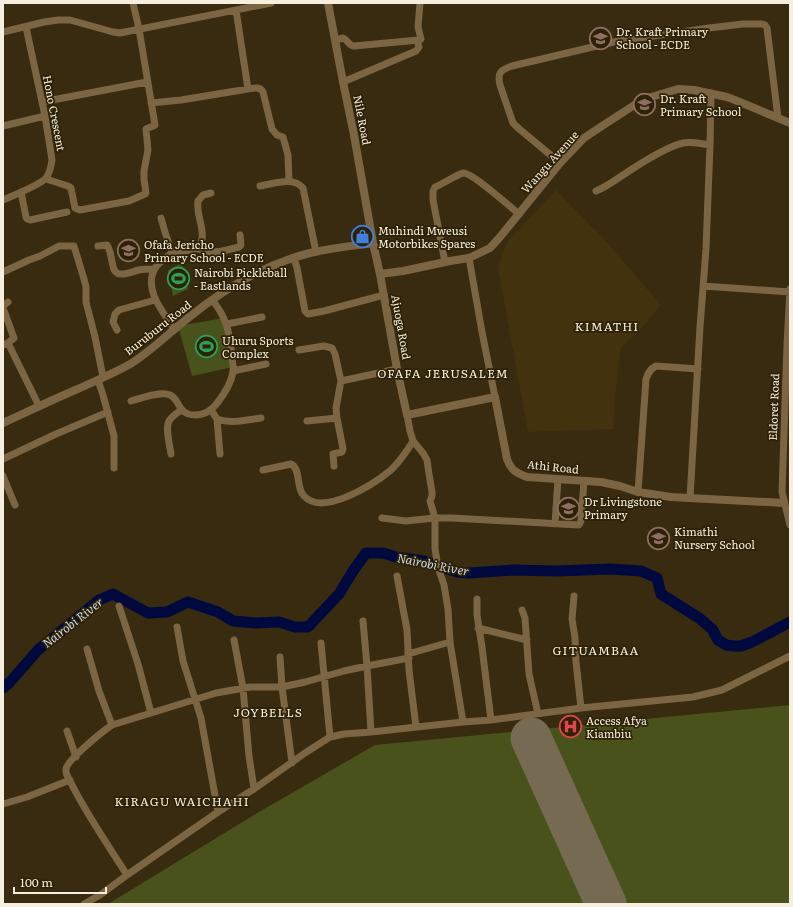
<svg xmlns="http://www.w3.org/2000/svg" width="793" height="907" viewBox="0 0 793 907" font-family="Literata,serif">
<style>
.built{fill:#42320d}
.green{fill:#49521a}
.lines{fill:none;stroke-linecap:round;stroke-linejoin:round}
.river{stroke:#00093d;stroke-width:11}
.runway{stroke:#766a52;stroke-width:41}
.minor{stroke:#7c6542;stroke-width:7}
.tertiary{stroke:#7c6542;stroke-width:8}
.labels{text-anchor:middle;stroke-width:3.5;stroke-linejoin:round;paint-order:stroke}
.poi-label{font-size:11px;fill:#f6eede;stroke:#2e2205;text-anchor:start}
.street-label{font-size:11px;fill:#f6eede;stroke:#2e2205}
.neighbourhood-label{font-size:12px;letter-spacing:1px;fill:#f6eede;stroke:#2e2205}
.water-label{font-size:12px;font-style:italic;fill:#cbd7ec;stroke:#2e2205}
</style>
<rect width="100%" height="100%" fill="#382b0f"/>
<!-- built -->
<path class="built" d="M556 190 602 237 661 305 640 330 621 347 616 387 613 429 528 432 503 296 498 267 507 242Z"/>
<!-- green -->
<path class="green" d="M182 263 188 289 173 296 168 270Z
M224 318 233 367 192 376 178 326Z
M790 705V904H108L259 812 375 745Z"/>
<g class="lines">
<!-- river -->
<path class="river" d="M3 688 10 682 38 650 99 600 113 594 148 613 167 612 188 602 218 612 233 621 256 623 279 622 295 627H308L339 594 353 571 366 553H383L396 557 424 561 457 572 469 573 512 570 557 571 610 569 641 571 657 578 661 594 699 618 712 629 718 640 726 645 734 646H741L752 642 790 622"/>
<!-- runway -->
<path class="runway" d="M531 738 606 904"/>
<!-- minor -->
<path class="minor" d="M236 10 248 89
M3 32 44 22 58 20H70L113 32 120 33 271 3
M335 40 343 38C348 40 349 46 354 46L419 40 421 39 418 27 420 3
M343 82 416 51 419 47 417 41
M42 102 147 82
M151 103 181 100 248 89C254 88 260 86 263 92L272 129 277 135 283 137 288 155 289 181
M3 126 45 116
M560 163 517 127 513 123 500 85C497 72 501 70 512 66L618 41 709 28 743 24H762L765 25 767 28 778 118
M46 179 68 186 71 188 75 208 80 210 129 201 145 194 146 193 144 179V171L148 150 146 129 153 126 155 125 139 29 133 3
M260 186C273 184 293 176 303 188L316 252
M596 191C606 187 614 181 623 175 638 165 665 147 683 143 692 141 701 144 710 145
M21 192 26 217 27 219 30 220 67 212
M3 200C12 196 40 185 46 178 50 173 51 166 52 160L45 116 26 27
M161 218 165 232 172 253
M98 246 107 245C111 251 111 259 113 266 115 280 130 272 139 270 144 269 149 269 154 269
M198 249C200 246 201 242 202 239 204 227 196 214 198 201L203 195 211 193
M294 258 297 268 305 311 308 314 324 311 384 295
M469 258 482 332 495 397
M445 262 433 200V191L435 187C441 185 458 174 463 173 472 172 510 207 519 214
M3 272 29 260 40 256 59 246H74L84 279 86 287V302L95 337 103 377
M703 286 790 292
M790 289 787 345 782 492 790 525
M3 307 4 305 8 302
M3 308 14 338 8 343
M227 324 262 317
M174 329C164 313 144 291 154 270 157 263 166 258 172 253 180 254 189 249 197 249 201 249 206 252 210 252 219 253 230 249 239 247L241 245 240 235
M117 330 113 322 115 314 119 310 155 300
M3 345 8 343 39 406
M299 350 324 346 332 348 335 354 341 381
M233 371 266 364
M98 380 103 395 114 436V468
M131 401C141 398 162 391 170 395 181 400 177 415 195 415 205 415 213 409 218 402 225 393 231 383 233 372 234 367 232 361 232 357 230 335 227 317 212 300
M211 410 217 419 220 454
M407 415 410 431 413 441 423 453 427 460 429 474 432 492V496L430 501 435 518V549L438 567 444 585 448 609 450 642 463 722
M217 419C231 424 246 420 261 418
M307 421 337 418 336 408 341 381 397 369
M171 454C170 446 165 428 169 421 172 416 177 413 181 410
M3 459 56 434 108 412
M334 466 333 454 342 452 343 449 337 418
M263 470 291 464C301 468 296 489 304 496 323 517 374 484 391 470 400 461 407 451 413 441
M3 476 15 505
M638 492 646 379C648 373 650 369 656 366L698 369
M690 498 700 327 706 249 710 145 711 93
M382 518 406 521 435 518H452L579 525 581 521 584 481
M555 524 558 479
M397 576 407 630 409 670 416 727
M574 596 572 619 575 638 576 662 581 708
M477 599V615L482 647 491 720
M119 606 138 664 151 713
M522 610 525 618 529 674 538 714
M363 621 367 666 371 732
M177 627 183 661 201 718 218 812
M478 628 527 640
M234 640 243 688 249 756 254 789
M321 643 330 737
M87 649 99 691 112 725
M408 654 450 642
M280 657 282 687 292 763
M67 731 76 757
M3 804 27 797 70 780
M127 875C108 845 87 815 71 783 69 778 65 775 66 769 67 760 103 731 112 725L216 693 250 687H282L305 682 344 671 367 666 409 658
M84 904 100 895 127 875 218 812 254 789 305 753 330 737 344 734 371 732 463 722 491 720 581 708 693 697 722 690 790 656"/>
<!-- tertiary -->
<path class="tertiary" d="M328 3 343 82 354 135 373 243 380 274 397 369 407 415 495 397 507 459C511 470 516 473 527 477L601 482 620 486 638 492 671 497 784 503
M380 274 403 271 450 261 469 258 490 248 500 237 560 163 584 138 602 126 636 104 648 98 678 89 694 90 727 97 735 100 790 123
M3 423C29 411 54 399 80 388 97 380 115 373 132 363 152 350 169 333 188 318 224 289 265 264 310 253 331 248 352 246 373 243"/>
</g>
<!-- icons -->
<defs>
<symbol id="school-ring" viewBox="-11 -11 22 22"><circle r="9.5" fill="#2e2205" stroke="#8d6e63" stroke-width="1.5"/><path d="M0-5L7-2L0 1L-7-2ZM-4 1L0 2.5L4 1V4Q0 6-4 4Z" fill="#8d6e63"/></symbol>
<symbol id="shop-ring" viewBox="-11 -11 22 22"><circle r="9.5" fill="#2e2205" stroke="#3f7fe0" stroke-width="1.5"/><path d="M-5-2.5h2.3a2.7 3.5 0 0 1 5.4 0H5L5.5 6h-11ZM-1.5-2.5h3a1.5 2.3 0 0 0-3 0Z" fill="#3f7fe0"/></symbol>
<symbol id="stadium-ring" viewBox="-11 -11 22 22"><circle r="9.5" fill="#2e2205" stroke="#2e9e5b" stroke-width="1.5"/><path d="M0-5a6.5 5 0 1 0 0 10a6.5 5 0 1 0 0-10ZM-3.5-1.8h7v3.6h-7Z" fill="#2e9e5b"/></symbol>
<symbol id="hospital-ring" viewBox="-11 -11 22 22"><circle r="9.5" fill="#2e2205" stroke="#e0444e" stroke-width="1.5"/><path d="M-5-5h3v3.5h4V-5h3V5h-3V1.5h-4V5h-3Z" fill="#e0444e"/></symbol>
</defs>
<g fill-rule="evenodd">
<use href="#school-ring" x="588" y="26" width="25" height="25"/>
<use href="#school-ring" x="632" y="92" width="25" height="25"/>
<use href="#shop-ring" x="350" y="224" width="25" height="25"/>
<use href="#school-ring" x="116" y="238" width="25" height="25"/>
<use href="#stadium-ring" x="166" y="266" width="25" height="25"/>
<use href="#stadium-ring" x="194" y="334" width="25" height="25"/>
<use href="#school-ring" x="556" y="496" width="25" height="25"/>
<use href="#school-ring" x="646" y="526" width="25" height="25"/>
<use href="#hospital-ring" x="558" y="714" width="25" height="25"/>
</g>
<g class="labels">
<!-- poi labels -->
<g class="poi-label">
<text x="616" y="36">Dr. Kraft Primary<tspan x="616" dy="13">School - ECDE</tspan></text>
<text x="660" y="103">Dr. Kraft<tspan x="660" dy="13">Primary School</tspan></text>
<text x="378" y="235">Muhindi Mweusi<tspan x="378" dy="13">Motorbikes Spares</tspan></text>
<text x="144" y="249">Ofafa Jericho<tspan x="144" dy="13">Primary School - ECDE</tspan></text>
<text x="194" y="277">Nairobi Pickleball<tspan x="194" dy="13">- Eastlands</tspan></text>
<text x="222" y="345">Uhuru Sports<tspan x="222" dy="13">Complex</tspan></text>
<text x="584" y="506">Dr Livingstone<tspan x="584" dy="13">Primary</tspan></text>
<text x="674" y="536">Kimathi<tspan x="674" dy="13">Nursery School</tspan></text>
<text x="586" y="725">Access Afya<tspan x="586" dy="13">Kiambiu</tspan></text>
</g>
<!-- street labels -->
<g class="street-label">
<text transform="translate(54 113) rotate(79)" y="4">Hono Crescent</text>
<text transform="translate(362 120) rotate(79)" y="4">Nile Road</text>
<text transform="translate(550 162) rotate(-48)" y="4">Wangu Avenue</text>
<text transform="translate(401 327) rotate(80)" y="4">Ajuoga Road</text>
<text transform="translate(158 328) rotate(-38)" y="4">Buruburu Road</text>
<text transform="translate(774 407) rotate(-88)" y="4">Eldoret Road</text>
<text transform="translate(553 467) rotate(6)" y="4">Athi Road</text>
</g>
<!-- neighbourhood labels -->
<g class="neighbourhood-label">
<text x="607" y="331">KIMATHI</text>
<text x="443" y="378">OFAFA JERUSALEM</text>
<text x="596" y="655">GITUAMBAA</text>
<text x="268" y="717">JOYBELLS</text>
<text x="182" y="806">KIRAGU WAICHAHI</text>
</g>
<!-- water labels -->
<g class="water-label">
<text transform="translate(433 565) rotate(11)" y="4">Nairobi River</text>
<text transform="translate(73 623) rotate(-38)" y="4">Nairobi River</text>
</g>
</g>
<!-- border -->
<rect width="793" height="907" fill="none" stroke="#f6eede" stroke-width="8"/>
<!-- scale -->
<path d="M14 887v6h92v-6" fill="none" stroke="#f6eede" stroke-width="2"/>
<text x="20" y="887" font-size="12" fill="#f6eede" stroke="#2e2205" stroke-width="3" paint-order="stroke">100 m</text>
</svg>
